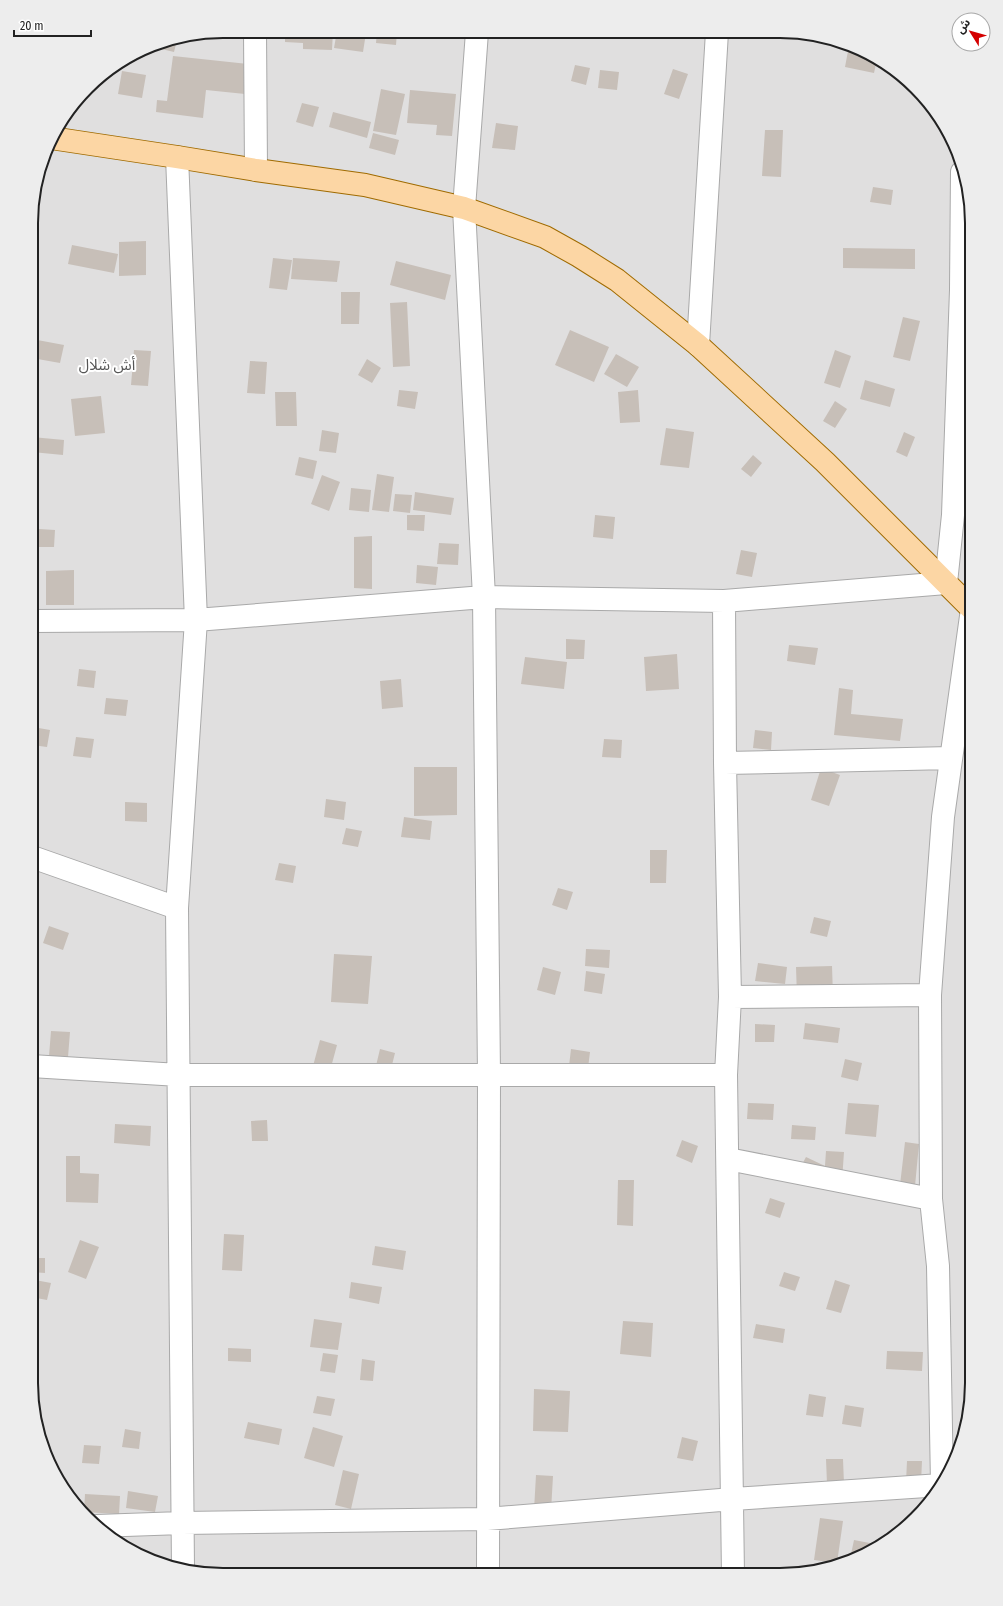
<svg xmlns="http://www.w3.org/2000/svg" width="1003" height="1606" viewBox="0 0 1003 1606" font-family="'Fira Sans Condensed','Noto Sans Arabic',sans-serif">
<style>
.residential{fill:#e0dfdf}
.building{fill:#c7bfb8}
.lines{fill:none;stroke-linecap:round;stroke-linejoin:round}
.minor-casing{stroke:#a9a9a9;stroke-width:24}
.major-casing{stroke:#a06b00;stroke-width:24}
.minor{stroke:#fff;stroke-width:22}
.major{stroke:#fcd6a4;stroke-width:22}
.labels{text-anchor:middle;stroke-width:4;stroke-linejoin:round;paint-order:stroke}
.quarter-label{font-size:15px;fill:#555;stroke:#fff}
.rim{fill:none;stroke:#222;stroke-width:2}
</style>
<rect width="100%" height="100%" fill="#f2efe9"/>
<!-- residential -->
<path class="residential" d="M223 31 805 33 853 46 897 71 932 106 957 150 972 223V1395L957 1456 932 1500 897 1535 853 1560 780 1575 199 1573 150 1560 106 1535 71 1500 46 1456 31 1383 33 199 51 138 96 79 150 46Z"/>
<!-- building -->
<path class="building" d="M285 31H333L332 50 303 49V43L285 42Z
M337 31 366 33 363 52 334 48Z
M377 31 397 32 396 45 376 43Z
M800 33H805L812 35V36Z
M177 40 174 52 149 46H150Z
M848 51 871 56 877 59 874 73 845 67Z
M173 56 248 64 245 94 206 90 203 118 156 112 157 100 167 101Z
M575 65 590 68 586 85 571 81Z
M673 69 688 74 679 99 664 94Z
M600 70 619 72 617 90 598 88Z
M122 71 146 75 142 98 118 94Z
M381 89 405 94 396 135 373 131Z
M410 90 456 94 452 136 436 135 437 125 407 123Z
M302 103 319 107 313 127 296 122Z
M333 112 371 122 367 138 329 127Z
M496 123 518 126 515 150 492 148Z
M765 130H783L781 177 762 176Z
M373 133 399 140 395 155 369 148Z
M873 187 893 190 891 205 870 202Z
M146 241V275L119 276V242Z
M72 245 118 254 114 273 68 264Z
M843 248 915 249V269L843 268Z
M273 258 292 260 287 290 269 288Z
M293 258 340 261 337 282 291 279Z
M396 261 451 275 445 300 390 285Z
M341 292H360L359 324H341Z
M407 302 410 366 393 367 390 303Z
M903 317 920 321 910 361 893 357Z
M570 330 609 347 594 382 555 365Z
M32 339 64 345 60 363 32 358Z
M134 350 151 351 148 386 131 385Z
M835 350 851 356 840 388 824 383Z
M616 354 639 367 627 387 604 374Z
M367 359 381 368 372 383 358 375Z
M250 361 267 362 265 394 247 393Z
M865 380 895 389 890 407 860 399Z
M399 390 418 392 415 409 397 406Z
M638 390 640 422 620 423 618 392Z
M275 392H296L297 426H276Z
M101 396 105 433 75 436 71 399Z
M835 401 847 409 835 428 823 421Z
M666 428 694 432 689 468 660 465Z
M322 430 339 433 336 453 319 451Z
M904 432 915 437 907 457 896 452Z
M32 437 64 440 63 455 32 452Z
M753 455 762 463 751 477 741 469Z
M299 457 317 461 313 479 295 475Z
M377 474 394 477 389 512 372 510Z
M322 475 340 482 329 511 311 504Z
M351 488 371 490 369 512 349 510Z
M415 492 454 498 451 515 413 510Z
M395 494 412 495 410 513 393 511Z
M407 515H425L424 531 407 530Z
M595 515 615 517 613 539 593 537Z
M39 529 55 530 54 547H38Z
M372 536V589L354 588V537Z
M439 543 459 544 458 565 437 564Z
M741 550 757 553 752 577 736 574Z
M417 565 438 567 436 585 416 583Z
M74 570V605H46V571Z
M566 639 585 640 584 659H566Z
M789 645 818 648 815 665 787 661Z
M677 654 679 689 646 691 644 657Z
M525 657 567 662 564 689 521 684Z
M79 669 96 671 94 688 77 686Z
M401 679 403 707 382 709 380 681Z
M839 688 853 690 851 714 903 719 900 741 834 735Z
M106 698 128 700 126 716 104 714Z
M33 727 50 730 47 747 32 745Z
M755 730 772 732 771 750 753 748Z
M76 737 94 739 91 758 73 756Z
M604 739 622 740 621 758 602 757Z
M414 767H457V815L414 816Z
M821 768 840 775 829 806 811 800Z
M326 799 346 802 344 820 324 817Z
M125 802 147 803V822L125 821Z
M404 817 432 821 430 840 401 837Z
M346 828 362 831 358 847 342 844Z
M650 850H667L666 883H650Z
M279 863 296 866 293 883 275 880Z
M558 888 573 892 567 910 552 905Z
M814 917 831 921 827 937 810 933Z
M49 926 69 933 63 950 43 943Z
M586 949 610 950 609 968 585 966Z
M334 954 372 956 368 1004 331 1002Z
M758 963 787 967 785 984 755 981Z
M832 966 833 996 797 997 796 967Z
M543 967 561 972 555 995 537 990Z
M586 971 605 974 602 994 584 991Z
M805 1023 840 1028 838 1043 803 1039Z
M755 1024 775 1025 774 1042H755Z
M51 1031 70 1032 68 1057 49 1056Z
M320 1040 337 1045 330 1071 313 1066Z
M380 1049 395 1053 390 1073 375 1070Z
M571 1049 590 1052 588 1068 569 1066Z
M845 1059 862 1063 858 1081 841 1077Z
M748 1103 774 1104 773 1120 747 1119Z
M848 1103 879 1105 876 1137 845 1134Z
M267 1120 268 1141H252L251 1121Z
M115 1124 151 1126 150 1146 114 1143Z
M792 1125 816 1127 815 1140 791 1139Z
M682 1140 698 1146 692 1163 676 1156Z
M905 1142 919 1144 915 1186 900 1185Z
M826 1151 844 1152 842 1181 824 1180Z
M66 1156H80V1173L99 1174 98 1203 66 1202Z
M806 1157 825 1166 817 1182 798 1172Z
M618 1180H634L633 1226 617 1225Z
M770 1198 785 1203 780 1218 765 1213Z
M224 1234 244 1235 242 1271 222 1270Z
M80 1240 99 1247 86 1279 68 1272Z
M375 1246 406 1251 403 1270 372 1265Z
M31 1258H45V1273L31 1272Z
M784 1272 800 1277 795 1291 779 1286Z
M35 1280 51 1283 47 1300 31 1297Z
M835 1280 850 1285 841 1313 826 1309Z
M351 1282 382 1287 379 1304 349 1298Z
M314 1319 342 1323 338 1350 310 1347Z
M623 1321 653 1323 651 1357 620 1354Z
M756 1324 785 1329 783 1343 753 1338Z
M228 1348 251 1349V1362L228 1361Z
M887 1351 923 1352 922 1371 886 1369Z
M323 1353 338 1355 335 1373 320 1371Z
M362 1359 375 1361 373 1381 360 1380Z
M534 1389 570 1391 568 1432 533 1431Z
M809 1394 826 1397 823 1417 806 1415Z
M317 1396 335 1399 331 1416 313 1413Z
M845 1405 864 1408 861 1427 842 1424Z
M248 1422 282 1429 279 1445 244 1438Z
M313 1427 343 1436 334 1467 304 1458Z
M125 1429 141 1432 139 1449 122 1447Z
M682 1437 698 1441 693 1461 677 1458Z
M84 1445 101 1446 99 1464 82 1463Z
M826 1459H843L844 1484H827Z
M907 1461H922L921 1483 906 1482Z
M343 1470 359 1474 351 1509 335 1505Z
M536 1475 553 1476 551 1511 534 1510Z
M128 1491 158 1496 155 1512 126 1508Z
M85 1494 120 1496 119 1514 84 1512Z
M820 1518 843 1521 837 1563 814 1560Z
M854 1540 880 1545 854 1560 850 1559Z"/>
<g class="lines">
<defs>
<path id="minor" d="M255 31 256 170
M477 32 464 208 484 597 489 1075 488 1574
M177 157 196 620 177 908 183 1569
M698 345 717 32
M724 601 725 763 730 997 726 1075 733 1575
M32 621 196 620 484 597 724 601 946 583 953 515 961 290 962 172
M725 763 951 758
M32 857 177 908
M730 997 930 995
M31 1066 179 1075H726
M728 1159 931 1199
M942 1483 938 1266 931 1199 930 995 943 817 972 609
M97 1526 182 1523 487 1519 733 1499 941 1485"/>
<path id="major" d="M51 138 177 157 256 170 365 185 464 208 545 237 579 256 617 280 698 345 825 462 972 609"/>
</defs>
<!-- minor casing -->
<use href="#minor" class="minor-casing"/>
<!-- major casing -->
<use href="#major" class="major-casing"/>
<!-- minor -->
<use href="#minor" class="minor"/>
<!-- major -->
<use href="#major" class="major"/>
</g>
<g class="labels">
<!-- quarter labels -->
<g class="quarter-label">
<text x="107" y="370">أش شلال</text>
</g>
</g>
<!-- crop -->
<path d="M0 0H1003V1606H0ZM223 38H780A185 185 0 0 1 965 223V1383A185 185 0 0 1 780 1568H223A185 185 0 0 1 38 1383V223A185 185 0 0 1 223 38Z" fill="#ededed" fill-rule="evenodd"/>
<path class="rim" d="M223 38H780A185 185 0 0 1 965 223V1383A185 185 0 0 1 780 1568H223A185 185 0 0 1 38 1383V223A185 185 0 0 1 223 38Z"/>
<!-- north arrow -->
<g transform="translate(971 32) rotate(307)"><circle r="19" fill="#ffffff" stroke="#a7a7a7"/>
<path d="M0-3L7 15L0 10L-7 15Z" fill="#d40000"/>
<text y="-6" font-size="11" font-weight="bold" text-anchor="middle" fill="#222222">ش</text>
</g>
<!-- scale -->
<path d="M14 30v6h77v-6" fill="none" stroke="#222222" stroke-width="2"/>
<text x="20" y="30" font-size="12" fill="#222222" stroke="#ffffff" stroke-width="3" paint-order="stroke">20 m</text>
</svg>
